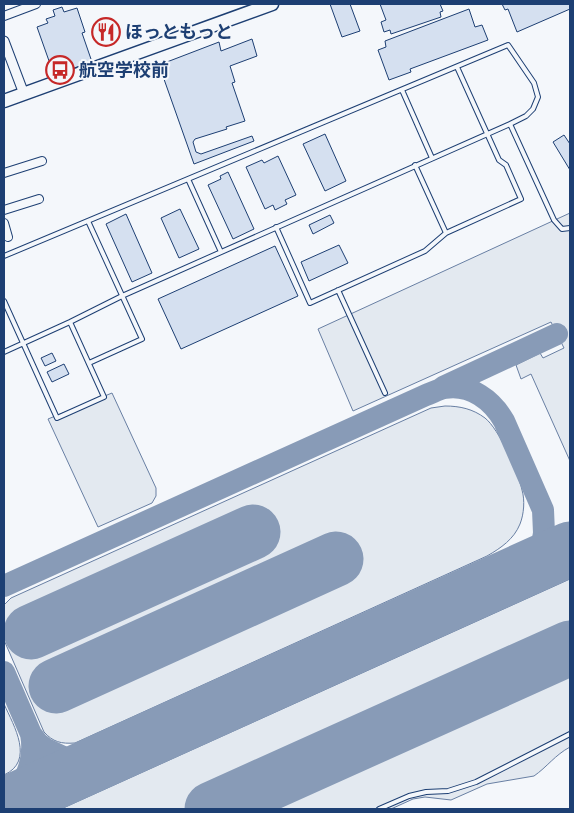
<svg xmlns="http://www.w3.org/2000/svg" width="574" height="813" viewBox="0 0 574 813" font-family="'Fira Sans','Noto Sans JP',sans-serif">
<style>
.green{fill:#e3e9f0;stroke:#687fa3}
.lines{fill:none;stroke-linecap:round;stroke-linejoin:round}
.taxiway{stroke:#889bb7;stroke-width:22}
.runway{stroke:#889bb7;stroke-width:55}
.building{fill:#d5e0f0;stroke:#1d3f73}
.service-casing{stroke:#1d3f73;stroke-width:6}
.minor-casing{stroke:#1d3f73;stroke-width:10}
.tertiary-casing{stroke:#1d3f73;stroke-width:11}
.trunk-casing{stroke:#1d3f73;stroke-width:15}
.service{stroke:#f4f7fb;stroke-width:4}
.minor{stroke:#f4f7fb;stroke-width:8}
.tertiary{stroke:#f4f7fb;stroke-width:9}
.trunk{stroke:#f4f7fb;stroke-width:12}
.labels{text-anchor:middle;stroke-width:4;stroke-linejoin:round;paint-order:stroke}
.poi-label{font-size:18px;font-weight:bold;fill:#1d3f73;stroke:#f4f7fb;text-anchor:start}
</style>
<rect width="100%" height="100%" fill="#f4f7fb"/>
<!-- green -->
<path class="green" d="M570 213V461L531 374 521 379 516 365 540 353 543 358 564 348 551 322 353 411 318 329Z
M112 393 156 488V496L152 503 98 527 48 419Z
M445 406C460 406 473 409 485 418 499 429 518 472 522 490 525 500 524 514 520 524 514 539 501 548 487 556L75 743C61 744 53 742 44 732L4 640V605L11 598 431 408Z
M570 579V747C555 755 547 767 534 776L487 784 451 800 425 797 413 799 391 809H61Z
M4 704C14 726 35 761 4 775Z"/>
<g class="lines">
<!-- taxiway -->
<path class="taxiway" d="M443 387 557 334
M4 586 426 395C432 393 439 389 445 388 471 384 492 400 504 421L543 510 544 533 541 551 533 566
M4 672 31 734 38 743 46 749 74 762 93 765
M4 804C25 786 36 761 31 734"/>
<!-- runway -->
<path class="runway" d="M31 632 253 532
M56 686 336 559
M4 805 570 549
M212 809 570 648"/>
</g>
<!-- building -->
<path class="building" d="M330 4H350L360 31 342 37Z
M380 4H440L443 11 440 12 441 17 391 34 390 30 384 32 381 22 386 20Z
M502 4H570V9L517 32 508 9 505 10Z
M62 7 64 12 77 8 85 32 82 33 92 62 54 75 37 27 48 23 46 19 55 16 53 10Z
M469 9 475 27 482 25 488 40 410 69 411 72 389 80 378 50 386 47 385 41Z
M110 25 114 36 103 39 99 28Z
M252 39 257 56 230 66 235 82 232 83 245 121 226 127 227 129 195 139 193 142 196 152 201 154 252 136 254 141 194 164 159 65 219 42 221 51Z
M325 134 346 181 325 191 303 144Z
M564 135 570 144V170L553 142Z
M278 156 296 195 285 200 287 204 275 210 273 205 265 209 246 167 262 160 264 163Z
M228 172 254 229 233 239 208 185 221 179 220 176Z
M180 209 199 249 179 258 161 218Z
M126 214 152 273 132 282 106 224Z
M330 215 334 223 313 234 309 225Z
M339 245 348 263 309 281 301 262Z
M275 246 298 296 181 349 158 299Z
M52 353 56 361 45 366 41 358Z
M64 364 69 374 52 382 47 372Z"/>
<g class="lines">
<defs>
<path id="service" d="M402 90 432 158
M415 165 446 233
M188 179 221 252
M88 221 142 339 89 363
M276 227 310 303 425 251 446 233 521 199 506 165 499 160 457 67
M4 256 508 45 534 83 538 97 533 109 526 116 510 124 554 220 562 229 570 228
M338 290 385 393
M4 301 57 418 104 397 70 322
M4 352 70 322 122 296 510 124
M379 809 409 796 426 792 448 791 476 782 570 734"/>
<path id="minor" d="M4 16 36 4
M4 173 42 161
M4 210 39 199
M4 223 8 237"/>
<path id="tertiary" d="M4 41 24 94"/>
<path id="trunk" d="M4 101 272 4"/>
</defs>
<!-- service casing -->
<use href="#service" class="service-casing"/>
<!-- minor casing -->
<use href="#minor" class="minor-casing"/>
<!-- tertiary casing -->
<use href="#tertiary" class="tertiary-casing"/>
<!-- trunk casing -->
<use href="#trunk" class="trunk-casing"/>
<!-- service -->
<use href="#service" class="service"/>
<!-- minor -->
<use href="#minor" class="minor"/>
<!-- tertiary -->
<use href="#tertiary" class="tertiary"/>
<!-- trunk -->
<use href="#trunk" class="trunk"/>
</g>
<!-- icons -->
<defs>
<symbol id="restaurant-ring" viewBox="-11 -11 22 22"><circle r="9.5" fill="#f4f7fb" stroke="#c62828" stroke-width="1.5"/><path d="M-5-6h1v4h1v-4h1v4h1v-4h1v5L-1.5 .5V6h-2V.5L-5-1ZM5-6V6H3V1.5H1.5Q1.5-4 5-6Z" fill="#c62828"/></symbol>
<symbol id="bus-ring" viewBox="-11 -11 22 22"><circle r="9.5" fill="#f4f7fb" stroke="#c62828" stroke-width="1.5"/><path d="M-5-6H5V4H4V6H2V4H-2V6H-4V4H-5ZM-3.5-4V0h7V-4ZM-3.5 1.2v1.5H-2V1.2ZM2 1.2v1.5H3.5V1.2Z" fill="#c62828"/></symbol>
</defs>
<g fill-rule="evenodd">
<use href="#restaurant-ring" x="90" y="16" width="32" height="32"/>
<use href="#bus-ring" x="44" y="54" width="32" height="32"/>
</g>
<g class="labels">
<!-- poi labels -->
<g class="poi-label">
<text x="125" y="38">ほっともっと</text>
<text x="79" y="76">航空学校前</text>
</g>
</g>
<!-- border -->
<rect width="574" height="813" fill="none" stroke="#1d3f73" stroke-width="10"/>
</svg>
